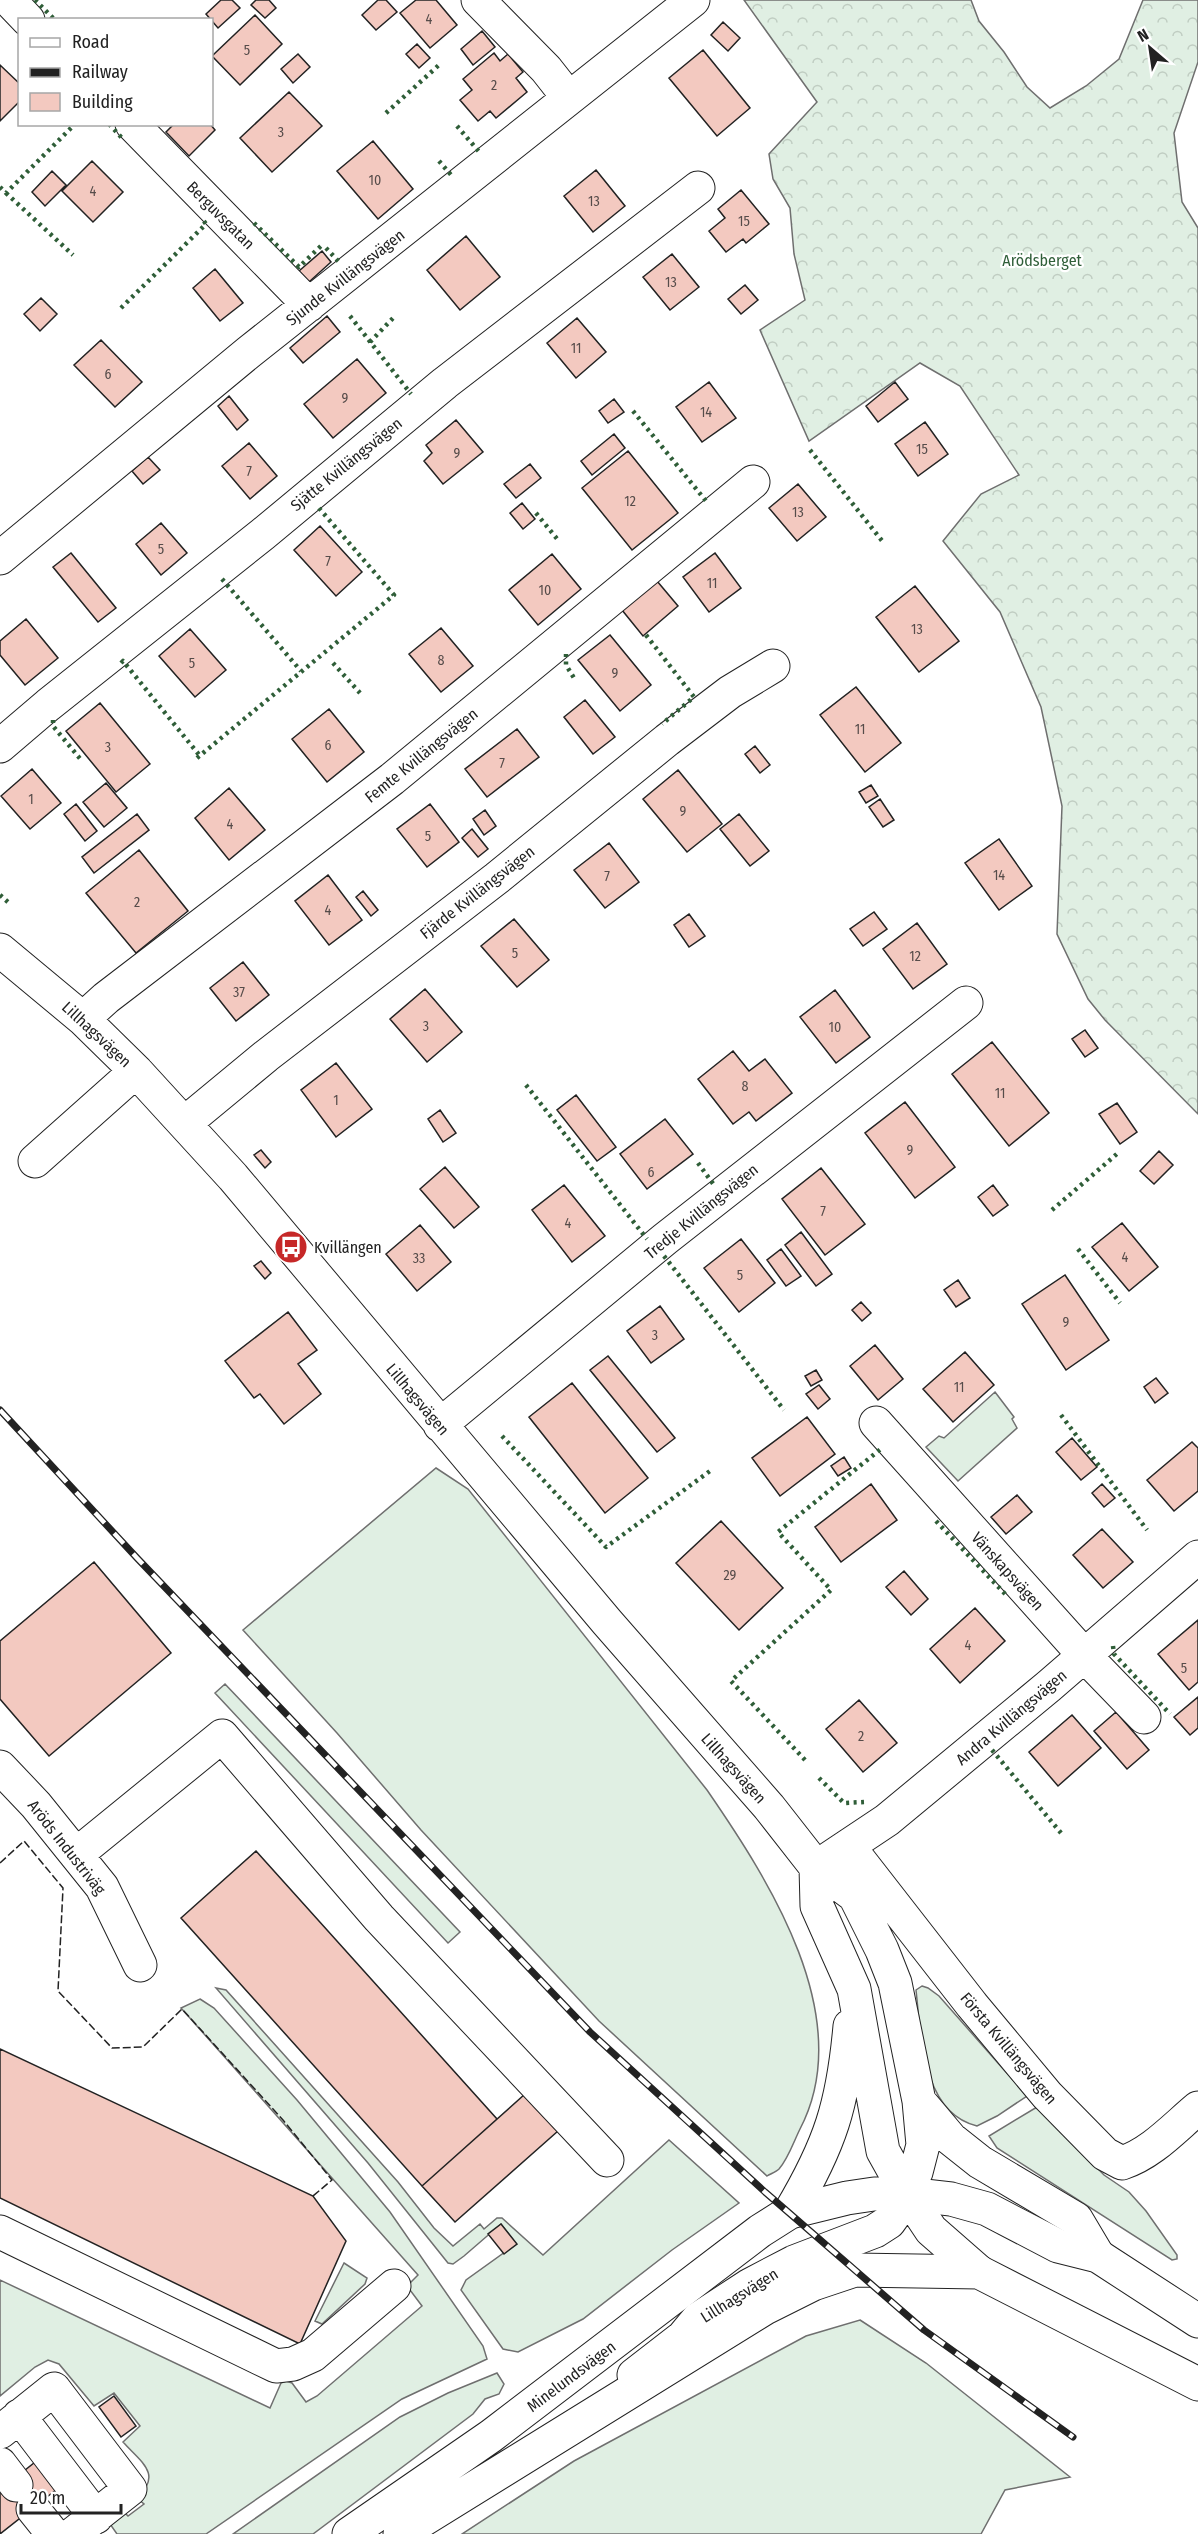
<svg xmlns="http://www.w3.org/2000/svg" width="1198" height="2534" viewBox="0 0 1198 2534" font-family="'Fira Sans Condensed',sans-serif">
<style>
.grass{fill:#e0efe3;stroke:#6f6f6f;stroke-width:1.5}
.forest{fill:url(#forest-crowns);stroke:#6f6f6f;stroke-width:1.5}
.building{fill:#f3c9c0;stroke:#222;stroke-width:1.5}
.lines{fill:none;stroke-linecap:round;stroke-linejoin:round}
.minor-casing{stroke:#222;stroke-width:35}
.major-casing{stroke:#222;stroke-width:35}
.minor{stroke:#fff;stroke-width:33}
.major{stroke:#fff;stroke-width:33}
.rail-casing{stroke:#222;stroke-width:7}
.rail{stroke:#fff;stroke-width:4.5;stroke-dasharray:14;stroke-linecap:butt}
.hedge{stroke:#2f5e38;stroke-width:4.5;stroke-dasharray:3 4.5;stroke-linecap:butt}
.fence{stroke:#222;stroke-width:1.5;stroke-dasharray:8 3;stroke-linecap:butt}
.labels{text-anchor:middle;stroke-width:4.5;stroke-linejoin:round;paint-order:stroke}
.number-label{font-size:14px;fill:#564c4a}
.street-label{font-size:16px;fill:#222;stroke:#fff}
.park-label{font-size:16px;fill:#2f5e38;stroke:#fff}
.poi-label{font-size:16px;fill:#222;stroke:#fff;text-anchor:start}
</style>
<defs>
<pattern id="forest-crowns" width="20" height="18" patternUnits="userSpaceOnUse" patternTransform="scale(1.5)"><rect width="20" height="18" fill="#e0efe3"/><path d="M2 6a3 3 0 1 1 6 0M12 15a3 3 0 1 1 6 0" fill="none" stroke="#c0cdc2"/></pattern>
</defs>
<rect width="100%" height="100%" fill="#fff"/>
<!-- grass -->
<path class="grass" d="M995 1392 1014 1417 1012 1419 1017 1428 958 1481 926 1447 939 1436 944 1438Z
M436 1468 468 1489 707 1790C769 1880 858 2018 800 2129 794 2141 788 2159 779 2169 776 2172 770 2174 767 2176L599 2021 421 1830 337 1733 243 1630Z
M225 1684 460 1932 448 1943 215 1693Z
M922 1986 928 1988 939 1996 1027 2096 997 2116 977 2126C922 2113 921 2035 916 1990Z
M216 1988 226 1990 398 2182 434 2228 453 2246 480 2224 484 2229 497 2218H502L543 2255 669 2140 739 2203 672 2250 583 2319 518 2352 503 2349 461 2290 466 2280 516 2244 501 2224 464 2256 453 2264 448 2263 368 2163Z
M200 1999 214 2008 297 2100 390 2212 483 2346 487 2359 402 2399 206 2534H117L110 2524 124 2512 128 2516 144 2504 137 2498C163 2474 141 2462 123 2442L140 2426 114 2393 94 2406 59 2364 48 2360 35 2367 0 2396V2280L270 2408 281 2383 286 2381 292 2383 306 2402 317 2396 422 2306 407 2286 418 2275 181 2008Z
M1037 2107 1104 2175 1129 2192 1146 2211 1177 2255V2259L1172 2260 997 2148 989 2136Z
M344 2263 367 2278 365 2284 322 2324 315 2321Z
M860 2320 926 2363 1070 2477 1005 2490 981 2534H462L574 2461 806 2336Z
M497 2373 504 2384 499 2394 485 2399 473 2414 313 2534H233L400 2417 448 2393Z"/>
<!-- forest -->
<path class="forest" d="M744 0H971L979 21 1004 52 1027 87 1050 108 1086 86 1119 59 1143 0H1198V62L1174 133 1182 202 1198 228V1114L1105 1020 1088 999 1057 934 1062 806 1041 707 1000 612 943 541 981 494 1019 475 960 386 920 363 809 441 760 330 805 300 794 254 790 208 773 179 769 154 817 102Z"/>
<!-- building -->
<path class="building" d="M221 0H232L240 8 218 28 206 14Z
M256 0H269L276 8 265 18 251 5Z
M378 0H386L397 12 376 30 362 15Z
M416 0H436L457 25 430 48 400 13Z
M255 15 282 44 240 85 212 56Z
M723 22 740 38 728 51 711 35Z
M482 31 495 47 473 65 461 49Z
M417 44 430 58 419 68 406 54Z
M703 50 750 108 717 136 669 78Z
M494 53 500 61 508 54 523 72 516 78 527 92 496 118 490 111 478 121 460 100 472 90 463 79Z
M298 54 310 67 293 83 281 69Z
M0 65 20 84V101L0 121Z
M289 92 322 126 272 172 240 138Z
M174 124H210L215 130 189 156 166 132Z
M373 141 413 189 378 219 337 171Z
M92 161 123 192 93 222 62 191Z
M596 170 625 206 593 232 564 196Z
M52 171 66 185 45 206 32 192Z
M741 190 769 224 746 243 743 239 726 252 709 231 725 218 718 209Z
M466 236 500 277 460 310 427 270Z
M322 251 331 262 309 282 299 271Z
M672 254 699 287 670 310 643 277Z
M215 269 243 303 220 321 193 288Z
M745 285 758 300 741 314 728 299Z
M41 298 57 314 40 331 24 314Z
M327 316 340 332 303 363 290 348Z
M577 318 606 352 576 378 547 343Z
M101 340 142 382 115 407 74 365Z
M357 359 386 393 333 438 304 404Z
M709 382 736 418 702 442 676 407Z
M895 382 908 399 878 422 866 406Z
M229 396 248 420 237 430 218 406Z
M614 399 624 412 608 423 599 411Z
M456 420 483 452 443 484 424 461 432 453 426 445Z
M925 422 948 454 918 476 895 444Z
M614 434 625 448 592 475 581 461Z
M249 443 277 476 250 499 222 466Z
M628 451 678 513 632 550 582 488Z
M148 457 160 470 143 484 132 471Z
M530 464 541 478 516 498 504 484Z
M798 484 826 517 797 541 769 508Z
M522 503 535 519 523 529 510 513Z
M161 523 187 553 161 575 136 544Z
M320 526 362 572 336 596 294 550Z
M71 553 116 608 98 622 53 567Z
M715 553 741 588 709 612 683 577Z
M552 554 581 589 538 625 509 590Z
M657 581 678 606 643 636 622 610Z
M915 586 959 641 919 672 876 617Z
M26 619 58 658 25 685 0 655V641Z
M441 628 473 666 441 692 409 654Z
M190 629 226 670 195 697 159 656Z
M610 635 651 685 620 711 578 660Z
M856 687 901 743 865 772 820 715Z
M585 700 615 737 593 754 564 717Z
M100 703 150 764 116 792 66 731Z
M329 709 364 752 327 782 292 739Z
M517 729 539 757 487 797 465 769Z
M755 746 770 765 760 773 745 754Z
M32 769 61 803 30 829 1 796Z
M678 770 722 824 687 852 643 799Z
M106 783 127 808 104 827 83 802Z
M871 785 878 796 866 803 859 792Z
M229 788 265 830 229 860 195 818Z
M880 799 894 820 883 827 869 807Z
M76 804 97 831 85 841 64 814Z
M430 804 459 842 427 867 397 829Z
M485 810 496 826 484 835 473 819Z
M137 814 149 830 94 873 82 857Z
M739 814 769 851 750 866 720 829Z
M472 829 488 849 478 857 462 838Z
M999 839 1032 886 999 910 965 863Z
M609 843 639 882 605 908 574 870Z
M139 850 188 911 136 953 86 893Z
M328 875 362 920 329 945 295 901Z
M363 891 378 910 371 916 356 897Z
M874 912 887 929 863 946 850 929Z
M689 914 705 936 689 947 674 925Z
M514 919 549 960 517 987 481 946Z
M917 923 947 964 913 989 883 949Z
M243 962 269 995 236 1021 210 988Z
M425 989 462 1032 427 1062 390 1019Z
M835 990 870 1037 836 1063 800 1017Z
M1085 1030 1098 1048 1085 1057 1072 1039Z
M992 1042 1049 1113 1009 1146 952 1074Z
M733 1051 749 1071 765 1059 792 1093 756 1121 749 1112 733 1124 698 1079Z
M336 1063 372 1109 336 1137 301 1090Z
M576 1095 616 1147 597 1161 557 1110Z
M905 1102 955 1167 915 1198 865 1133Z
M1117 1103 1137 1132 1120 1144 1099 1114Z
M440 1110 456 1133 443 1142 428 1119Z
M665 1119 693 1154 647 1189 620 1154Z
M261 1150 271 1162 265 1168 254 1155Z
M1159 1151 1173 1165 1154 1184 1140 1171Z
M445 1167 479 1207 454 1228 420 1189Z
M821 1168 865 1224 825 1255 782 1199Z
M564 1185 605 1236 572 1262 532 1210Z
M993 1185 1008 1205 993 1216 978 1197Z
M1122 1223 1158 1267 1129 1291 1092 1247Z
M420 1225 451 1262 417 1291 386 1254Z
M801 1232 832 1274 816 1286 785 1245Z
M741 1239 775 1283 739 1312 704 1268Z
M781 1249 801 1276 786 1286 767 1260Z
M261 1261 271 1273 265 1279 254 1266Z
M1065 1275 1109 1340 1066 1370 1022 1304Z
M958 1280 970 1298 956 1307 944 1290Z
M861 1302 871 1313 862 1321 852 1310Z
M660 1306 684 1339 651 1363 627 1331Z
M288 1312 317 1350 298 1364 321 1394 284 1424 260 1394 254 1398 225 1361Z
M875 1345 903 1379 878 1400 850 1366Z
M965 1352 994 1385 953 1422 923 1389Z
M608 1356 675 1438 657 1452 590 1370Z
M816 1370 822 1380 811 1386 805 1376Z
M1156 1378 1168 1393 1155 1403 1144 1387Z
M572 1383 648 1478 605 1513 529 1417Z
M819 1385 830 1399 818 1409 806 1394Z
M807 1417 835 1454 780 1496 752 1458Z
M1072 1438 1097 1467 1081 1480 1056 1452Z
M1192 1442 1198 1448V1491L1174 1511 1147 1480Z
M844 1457 851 1468 838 1476 831 1466Z
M871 1484 897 1520 841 1562 815 1527Z
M1102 1484 1115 1498 1104 1507 1092 1493Z
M1017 1495 1032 1512 1006 1534 991 1517Z
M721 1521 783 1588 739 1630 676 1563Z
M1102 1529 1133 1562 1103 1588 1073 1555Z
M94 1562 171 1653 49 1756 0 1699V1641Z
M904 1571 928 1599 911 1615 886 1587Z
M975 1608 1005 1641 960 1683 930 1649Z
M1198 1620V1682L1189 1690 1158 1654Z
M1198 1697V1728L1190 1735 1174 1717Z
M859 1700 897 1743 863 1772 826 1729Z
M1116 1712 1149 1750 1127 1769 1094 1731Z
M1072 1715 1101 1748 1058 1786 1029 1752Z
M256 1851 497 2119 422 2186 181 1918Z
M0 2049 313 2196 346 2241 300 2344 0 2198Z
M525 2094 558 2131 455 2222 422 2186Z
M501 2224 517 2244 504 2254 488 2234Z
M114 2396 136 2426 121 2437 99 2407Z
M44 2455 66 2482 0 2534V2490Z"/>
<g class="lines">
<defs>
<path id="minor" d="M9 0 28 20
M478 0 546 69 568 97
M132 124 309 305
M0 558 249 352 693 0
M0 746 48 705 263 534 445 383 698 188
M0 950 83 1019 136 1071 233 1177 607 1622 769 1807 816 1867 855 1896 882 1950 895 1983 919 2101 923 2145 916 2172 899 2208 889 2222 875 2231 794 2262 750 2285 698 2319 683 2337 634 2375
M83 1019 106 998 392 779 753 482
M185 1123 266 1056 497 878 667 740 730 692 773 666
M35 1161 136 1071
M876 1423 1084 1655 1144 1717
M440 1425 665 1239 966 1003
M0 1767 36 1805 102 1887 140 1965
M849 1847 972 2005 1047 2095 1105 2154 1122 2163C1152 2153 1174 2128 1198 2108
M77 1854 222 1736 379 1918 607 2160
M830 1858 887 1820 1049 1686 1198 1557
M816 1867 817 1906 854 1989 883 2151 907 2194 931 2230 979 2272
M919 2101 951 2139 980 2162 1076 2219 1098 2256
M790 2212C830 2145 843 2105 850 2026
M0 2232 276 2366 293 2364 313 2355 394 2286
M19 2416 96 2517
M0 2432 54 2389 130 2489 73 2534
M0 2464 16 2485
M33 2509 53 2534"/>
<path id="major" d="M349 2534 491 2436 760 2231 790 2212 847 2198 874 2194H907L951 2199 987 2209 1058 2246 1098 2256 1198 2321
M400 2534 765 2308 813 2284 855 2270 979 2272 1198 2384"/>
</defs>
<!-- minor casing -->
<use href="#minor" class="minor-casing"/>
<!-- major casing -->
<use href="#major" class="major-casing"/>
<!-- minor -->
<use href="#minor" class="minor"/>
<!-- major -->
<use href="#major" class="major"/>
<defs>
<path id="rail" d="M0 1410 137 1558 590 2032 765 2192 924 2330 1073 2437"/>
</defs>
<!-- rail casing -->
<use href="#rail" class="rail-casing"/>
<!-- rail -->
<use href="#rail" class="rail"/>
<!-- hedge -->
<path class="hedge" d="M35 0 55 20
M386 113 439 65
M109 124 122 138
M457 126 481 154
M439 161 452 176
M0 187 6 193 75 124
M6 193 73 255
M254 223 299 267 323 244
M326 248 341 264
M121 308 206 224 203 220
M350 316 411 394
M370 342 396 315
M633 411 706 501
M810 450 883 542
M536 513 558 540
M222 579 301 671
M646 635 694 697 662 724
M566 654V665L574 678
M121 663 123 661 200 756
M333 663 360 693
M53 720V726L82 761
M197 758 394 595 318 507
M0 895 9 903
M526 1085 647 1239
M698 1163 714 1185
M1052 1210 1118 1153
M1078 1249 1120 1303
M664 1256 784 1410
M1061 1415 1147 1530
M502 1436 606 1547 710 1471
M936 1521 1007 1596
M1113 1646 1114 1654 1170 1714
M992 1750 1061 1833
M805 1760 731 1681 831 1590 778 1532 882 1448
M819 1778 844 1803 864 1802"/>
<!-- fence -->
<path class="fence" d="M0 1863 24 1841 63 1888 58 1991 112 2048 143 2047 182 2009 283 2120 332 2180 313 2196"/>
</g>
<!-- icons -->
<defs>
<symbol id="bus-disc" viewBox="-11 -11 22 22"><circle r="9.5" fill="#c62828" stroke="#fff"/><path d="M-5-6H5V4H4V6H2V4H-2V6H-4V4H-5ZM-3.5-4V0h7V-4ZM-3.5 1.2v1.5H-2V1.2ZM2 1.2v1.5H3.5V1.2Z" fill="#fff"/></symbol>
</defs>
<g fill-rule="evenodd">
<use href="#bus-disc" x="272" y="1228" width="38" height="38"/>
</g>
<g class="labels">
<!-- number labels -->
<g class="number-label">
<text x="429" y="24">4</text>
<text x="247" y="55">5</text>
<text x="494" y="90">2</text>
<text x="281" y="137">3</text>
<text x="375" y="185">10</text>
<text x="93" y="196">4</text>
<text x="594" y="206">13</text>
<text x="744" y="226">15</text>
<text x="671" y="287">13</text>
<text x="576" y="353">11</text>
<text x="108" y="379">6</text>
<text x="345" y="403">9</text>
<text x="706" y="417">14</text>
<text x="922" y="454">15</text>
<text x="457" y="458">9</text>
<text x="249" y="476">7</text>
<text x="630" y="506">12</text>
<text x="798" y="517">13</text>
<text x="161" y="554">5</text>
<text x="328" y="566">7</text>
<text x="712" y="588">11</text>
<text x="545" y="595">10</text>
<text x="917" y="634">13</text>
<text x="441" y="665">8</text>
<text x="192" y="668">5</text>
<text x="615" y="678">9</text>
<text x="860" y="734">11</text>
<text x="328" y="750">6</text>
<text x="108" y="752">3</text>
<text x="502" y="768">7</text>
<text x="31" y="804">1</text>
<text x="683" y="816">9</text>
<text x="230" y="829">4</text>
<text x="428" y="841">5</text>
<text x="999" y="880">14</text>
<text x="607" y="881">7</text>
<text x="137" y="907">2</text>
<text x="328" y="915">4</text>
<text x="515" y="958">5</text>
<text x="915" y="961">12</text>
<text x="239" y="997">37</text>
<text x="426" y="1031">3</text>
<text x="835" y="1032">10</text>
<text x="745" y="1091">8</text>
<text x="1000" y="1098">11</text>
<text x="336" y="1105">1</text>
<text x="910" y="1155">9</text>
<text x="651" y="1177">6</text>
<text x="823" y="1216">7</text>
<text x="568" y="1228">4</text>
<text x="1125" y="1262">4</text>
<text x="419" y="1263">33</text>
<text x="740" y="1280">5</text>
<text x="1066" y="1327">9</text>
<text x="655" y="1340">3</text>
<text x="959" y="1392">11</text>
<text x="730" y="1580">29</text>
<text x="968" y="1650">4</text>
<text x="1184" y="1673">5</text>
<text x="861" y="1741">2</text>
</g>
<!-- street labels -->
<g class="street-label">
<text transform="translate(221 215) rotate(45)" y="6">Berguvsgatan</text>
<text transform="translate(345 277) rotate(-38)" y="6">Sjunde Kvillängsvägen</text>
<text transform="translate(346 464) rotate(-39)" y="6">Sjätte Kvillängsvägen</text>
<text transform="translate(421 755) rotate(-39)" y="6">Femte Kvillängsvägen</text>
<text transform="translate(477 892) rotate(-38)" y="6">Fjärde Kvillängsvägen</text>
<text transform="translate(97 1034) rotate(43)" y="6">Lillhagsvägen</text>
<text transform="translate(701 1211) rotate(-39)" y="6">Tredje Kvillängsvägen</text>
<text transform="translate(418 1399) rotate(50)" y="6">Lillhagsvägen</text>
<text transform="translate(1008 1571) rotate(48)" y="6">Vänskapsvägen</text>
<text transform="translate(1011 1717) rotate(-40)" y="6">Andra Kvillängsvägen</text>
<text transform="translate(734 1768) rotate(48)" y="6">Lillhagsvägen</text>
<text transform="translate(67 1847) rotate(52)" y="6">Aröds Industriväg</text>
<text transform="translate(1009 2048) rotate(50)" y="6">Första Kvillängsvägen</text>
<text transform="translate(739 2295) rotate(-32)" y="6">Lillhagsvägen</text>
<text transform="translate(571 2376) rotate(-37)" y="6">Minelundsvägen</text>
</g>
<!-- park labels -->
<g class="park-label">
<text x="1042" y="266">Arödsberget</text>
</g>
<!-- poi labels -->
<g class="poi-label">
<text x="314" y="1253">Kvillängen</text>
</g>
</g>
<!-- legend -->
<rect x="18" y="18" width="195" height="108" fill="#ffffff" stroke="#a7a7a7" stroke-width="1.5"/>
<rect x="30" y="38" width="30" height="9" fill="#ffffff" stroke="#a7a7a7" stroke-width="1.5"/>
<text x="72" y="48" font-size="18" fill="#222222">Road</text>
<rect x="30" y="68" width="30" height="9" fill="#222222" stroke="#a7a7a7" stroke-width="1.5"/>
<text x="72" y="78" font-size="18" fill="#222222">Railway</text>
<rect x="30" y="93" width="30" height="18" fill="#f3c9c0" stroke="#a7a7a7" stroke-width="1.5"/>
<text x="72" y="108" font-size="18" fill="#222222">Building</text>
<!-- north arrow -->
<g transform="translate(1150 48) rotate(331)" stroke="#ffffff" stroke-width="4.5" paint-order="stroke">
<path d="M0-4.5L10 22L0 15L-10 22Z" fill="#222222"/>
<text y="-9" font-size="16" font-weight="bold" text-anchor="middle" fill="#222222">N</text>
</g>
<!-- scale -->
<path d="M21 2504v9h100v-9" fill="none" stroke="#222222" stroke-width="3"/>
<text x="30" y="2504" font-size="18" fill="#222222" stroke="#ffffff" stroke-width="4.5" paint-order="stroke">20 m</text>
</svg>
